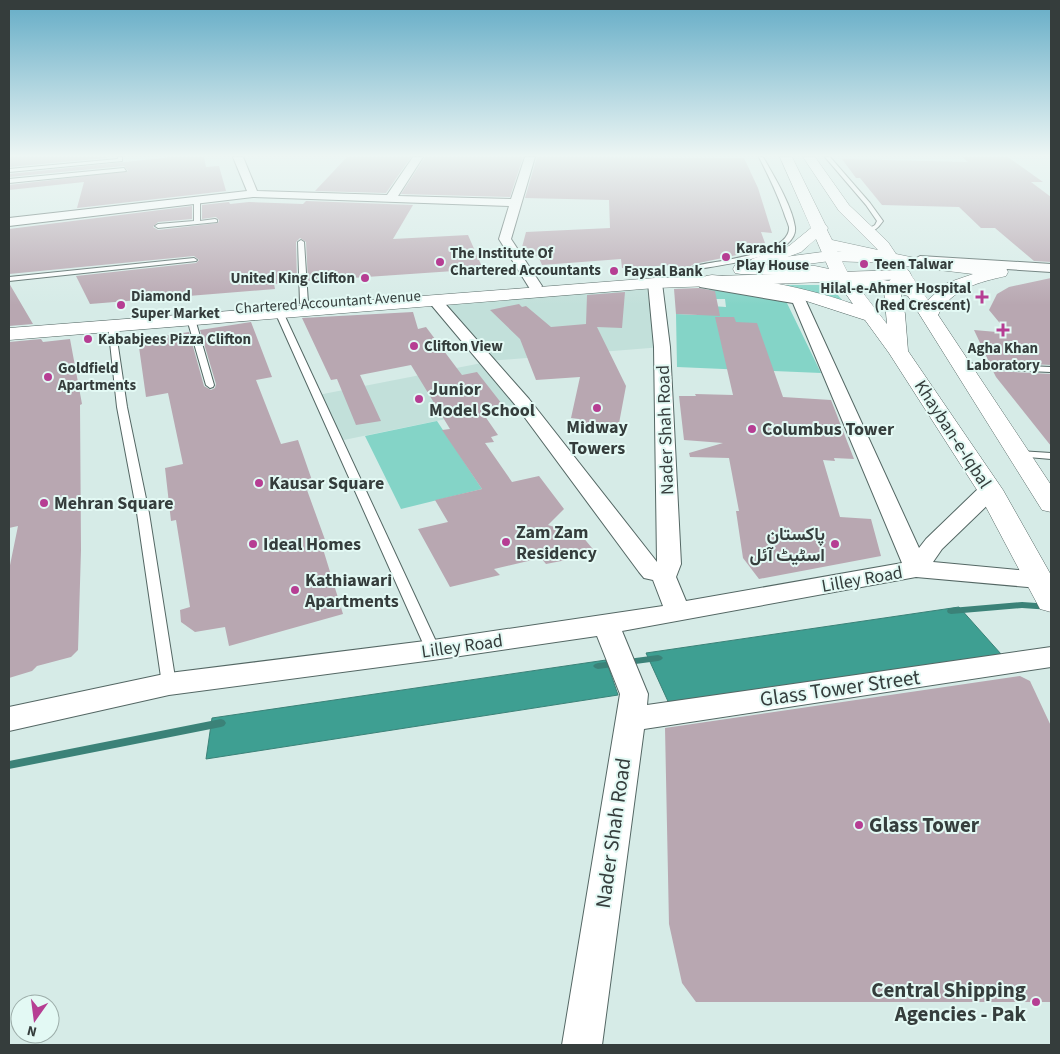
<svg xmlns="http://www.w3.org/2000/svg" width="1060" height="1054" viewBox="0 0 1060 1054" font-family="'Source Sans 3',Vazirmatn,sans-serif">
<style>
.built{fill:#c2e0da}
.green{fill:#84d4c7}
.water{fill:#3e9f92;stroke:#3b8278}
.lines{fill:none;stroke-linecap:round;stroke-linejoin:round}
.stream{fill:#3b8278;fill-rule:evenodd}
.building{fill:#b8a7b1}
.service-casing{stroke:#546764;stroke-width:2}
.minor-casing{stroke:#546764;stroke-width:2}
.tertiary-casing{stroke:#546764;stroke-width:1}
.primary-casing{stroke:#546764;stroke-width:1}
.service{fill:#fff;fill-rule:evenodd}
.minor{fill:#fff;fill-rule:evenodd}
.tertiary{fill:#fff;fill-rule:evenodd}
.primary{fill:#fff;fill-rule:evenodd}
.poi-dot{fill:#b63e93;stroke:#e3f9f4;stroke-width:2}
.labels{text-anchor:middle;stroke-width:4;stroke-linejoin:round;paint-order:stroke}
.far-poi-label{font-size:15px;font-weight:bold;fill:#353d3c;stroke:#e3f9f4;text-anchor:start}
.far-street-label{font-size:15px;fill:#353d3c;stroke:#e3f9f4}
.poi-label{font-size:18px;font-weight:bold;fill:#353d3c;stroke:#e3f9f4;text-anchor:start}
.street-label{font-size:18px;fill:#353d3c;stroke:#e3f9f4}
.near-street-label{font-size:21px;fill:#353d3c;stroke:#e3f9f4}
.near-poi-label{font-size:21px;font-weight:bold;fill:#353d3c;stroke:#e3f9f4;text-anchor:start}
</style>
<rect width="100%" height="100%" fill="#d6ebe7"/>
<!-- built -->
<path class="built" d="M655 283 662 347 488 361 438 301Z
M487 362 523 403 339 441 318 395Z"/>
<!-- green -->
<path class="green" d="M783 285H829L844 302Z
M709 287 785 299 821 373 677 367 676 314 697 315 696 305 726 307 725 299H716L710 294Z
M437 421 482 489 401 509 365 436Z"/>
<!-- water -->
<path class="water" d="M959 607 1001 654 671 708 646 653Z
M606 660 618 695 206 759 212 718Z"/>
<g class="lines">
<!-- stream -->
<path class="stream" d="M1022 602 1051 604V610L1022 608 951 614 948 613 947 611 948 609 951 608Z
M658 655 661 656 663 658 661 660 658 661 598 669 595 668 593 666 595 664 598 663Z
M221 719 224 720 226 723 224 726 221 727 9 769V761Z"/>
</g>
<!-- building -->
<path class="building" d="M9 157H107V158L9 167Z
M173 157H204L206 167 219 166 226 191 77 208 84 182 9 190V185L128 171 124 166 9 177V174Z
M347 157H411L386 193 315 191Z
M425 157H523L510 197 401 194Z
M537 157 744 158 758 188 772 233 761 232 765 243 751 252 694 264 689 267 684 275 673 276V265L622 268 621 259 542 265 538 256 525 257 521 251 526 232 610 228 609 200 525 198Z
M962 157H1008L1043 182H1031L1051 197V262L1034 261 995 228H981L959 207 882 205 860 178H856L842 159 968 162Z
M306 201 413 205 393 239 468 235 483 269 308 281 306 242 300 238 296 242 297 282 274 284 275 289 90 304 76 276 196 263 199 260 194 256 9 274V229L192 206V219L158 222 153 227 158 230 218 223 219 220 216 217 202 219V205L229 202 230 204 249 202 303 204Z
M1051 278V365L989 362 974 330 1008 333 989 310 997 294 1009 287Z
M9 283 33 324 9 326Z
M699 288 715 291 720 316 676 314 674 289Z
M625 292 622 328 597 327 626 386 617 434 577 431 579 419 571 418 580 377 536 380 520 339 490 310 519 304 522 307 526 306 551 327 586 324 587 295Z
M413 312 418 329 426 327 462 375 477 372 502 404 480 409 498 435 491 437 494 442 485 443 512 482 539 476 564 509 548 525 582 536 597 554 546 564 541 558 494 569 500 575 450 587 418 529 448 522 435 500 482 489 442 430 450 429 411 365 360 375 381 421 356 425 337 379 331 380 302 318Z
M715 317H734L736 322 757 323 783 397 831 400 854 459 834 458 835 461 823 460 840 517 871 519 881 556 759 579 743 558 736 511H739L729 458 690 457 689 453 723 443 684 440 679 396H696L695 394 733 395Z
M251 322 272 377 256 380 281 444 298 440 315 489 307 490 328 548 323 549 343 614 229 646 225 627 195 632 181 622 180 610 190 607 176 520 171 521 165 468 183 464 168 393 146 397 138 340 189 332 204 386 211 390 215 388 216 384 200 330Z
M41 339 43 342 70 339 82 404 80 405 81 550 78 650 71 657 37 666 32 671 9 678V570L18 526 9 528V342Z
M993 371 1051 374V446L996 377Z
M1020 676 1030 681 1051 726V1002H696L682 983 669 924 665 728Z"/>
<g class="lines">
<defs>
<path id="service" d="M118 157H122V161L9 172V169L118 159Z
M759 157H763C774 176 792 206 795 227 799 257 719 265 699 269L694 270 690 275H686L685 274 690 268 695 266C713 261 791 255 789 227 788 223 785 217 784 213 777 193 768 175 759 157Z
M825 157H830L870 203 883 221C879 227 873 233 866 232V230L875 225 877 221 866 205Z
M124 168 126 171 9 183V179Z
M197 198 200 200V221L215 219 217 220V222L158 228 155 226 158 224 194 221V200Z
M301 240 304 242 308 303 304 305 300 303 298 242Z
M194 258 197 260 196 261 9 281V277Z
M276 310 283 312 440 650 438 654 433 655 428 654 426 650 275 312Z
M188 317 195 319 214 385 213 387 210 388 206 385 187 319Z
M108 324 115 326 127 407 149 513 176 684 174 688 169 689 164 688 162 684 137 513 117 407Z
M962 363 1051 367V372L959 368V364Z
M1019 451 1051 453V459L1015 456 1014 454 1015 452Z"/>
<path id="minor" d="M233 157H243L257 191 387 195 413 157H423L398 196 511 199 525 157H535L511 239 542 286 540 289H530L499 239 509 206 253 197 9 226V218L247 191Z
M920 256 1051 264V272L915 263 913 260Z
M655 279 662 283 670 347 681 564 676 577 686 601 902 563 793 303 700 287 698 284 700 281C718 277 784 292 804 297L919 548 926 539 982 485 990 484 998 485 1001 490 998 495 942 549 933 562 1039 572 1048 574 1051 580 1048 586 1039 588 916 577 622 631 648 694 647 705 1051 647V667L644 729 602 1045H562L620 694 597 636 433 660 169 695 9 731V707L169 673 433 640 663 606 653 580 644 578 639 572 517 407 428 301 430 298H440L529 399 657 562 654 347 648 283Z"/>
<path id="tertiary" d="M830 251 891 253 897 255 899 258 897 261 891 263 830 261 777 268 771 266 769 263 771 260 777 258Z
M903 270 909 271 911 275 909 279 655 288 9 340V328L655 278Z"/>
<path id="primary" d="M780 157H792L825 224 828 228 827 230 832 240 878 250 839 211 803 157H815L849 205 888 242 896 254 920 259 1000 267 1006 268 1008 272 1006 276C980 282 952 288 938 315L1051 485V512L1042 510 908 296 901 294 905 314 908 351 1003 490 1051 575V612L1040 609 977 490 889 353 865 320 791 296 753 289 712 285 706 284 703 280 706 276 712 275C760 279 807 288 853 304L836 280 815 276 741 274 735 273 733 269 735 265 751 264 750 262 752 259 789 246 811 228ZM816 239 829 269 815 266 766 265 801 252ZM837 251 885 261 895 275 889 281 848 273ZM905 266 973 274 947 283 928 300ZM857 285 884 291 887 324Z"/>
</defs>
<!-- service casing -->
<use href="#service" class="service-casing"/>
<!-- minor casing -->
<use href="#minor" class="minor-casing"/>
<!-- tertiary casing -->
<use href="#tertiary" class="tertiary-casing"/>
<!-- primary casing -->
<use href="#primary" class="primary-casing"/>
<!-- service -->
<use href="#service" class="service"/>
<!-- minor -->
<use href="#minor" class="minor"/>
<!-- tertiary -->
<use href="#tertiary" class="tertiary"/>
<!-- primary -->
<use href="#primary" class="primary"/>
</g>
<!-- sky -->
<linearGradient id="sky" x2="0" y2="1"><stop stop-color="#64acc6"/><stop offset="0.51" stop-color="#edf6f4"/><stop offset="1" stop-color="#edf6f4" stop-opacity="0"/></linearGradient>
<rect width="1060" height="305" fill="url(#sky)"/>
<!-- markers -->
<g class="poi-dot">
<circle cx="726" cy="257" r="5"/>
<circle cx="440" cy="262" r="5"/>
<circle cx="864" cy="264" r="5"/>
<circle cx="614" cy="271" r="5"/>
<circle cx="365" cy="278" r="5"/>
<path d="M979.5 289.5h5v5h5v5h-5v5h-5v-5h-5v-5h5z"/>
<circle cx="121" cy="305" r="5"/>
<path d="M1000.5 322.5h5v5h5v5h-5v5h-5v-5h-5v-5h5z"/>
<circle cx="88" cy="339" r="5"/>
<circle cx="414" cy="346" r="5"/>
<circle cx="48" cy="377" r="5"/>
<circle cx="419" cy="399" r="5"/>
<circle cx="597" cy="408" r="5"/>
<circle cx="752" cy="429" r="5"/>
<circle cx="259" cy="483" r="5"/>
<circle cx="44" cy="503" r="5"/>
<circle cx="506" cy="542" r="5"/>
<circle cx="253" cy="544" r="5"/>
<circle cx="835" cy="544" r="5"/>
<circle cx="295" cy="590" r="5"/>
<circle cx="859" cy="825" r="5"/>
<circle cx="1036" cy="1002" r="5"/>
</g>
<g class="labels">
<!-- far-poi labels -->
<g class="far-poi-label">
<text x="736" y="253">Karachi<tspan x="736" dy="17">Play House</tspan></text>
<text x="450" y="258">The Institute Of<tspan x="450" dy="17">Chartered Accountants</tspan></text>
<text x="874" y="269">Teen Talwar</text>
<text x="624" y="276">Faysal Bank</text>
<text x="355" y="283" text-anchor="end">United King Clifton</text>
<text x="971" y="293" text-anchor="end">Hilal-e-Ahmer Hospital<tspan x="971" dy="17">(Red Crescent)</tspan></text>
<text x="131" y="301">Diamond<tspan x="131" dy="17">Super Market</tspan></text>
<text x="98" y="344">Kababjees Pizza Clifton</text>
<text x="424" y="351">Clifton View</text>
<text x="1003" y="353" text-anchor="middle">Agha Khan<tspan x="1003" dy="17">Laboratory</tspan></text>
<text x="58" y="373">Goldfield<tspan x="58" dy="17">Apartments</tspan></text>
</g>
<!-- far-street labels -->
<g class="far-street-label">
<text transform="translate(328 302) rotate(-4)" y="5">Chartered Accountant Avenue</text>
</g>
<!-- poi labels -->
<g class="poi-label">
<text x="429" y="395">Junior<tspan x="429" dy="21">Model School</tspan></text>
<text x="597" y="433" text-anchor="middle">Midway<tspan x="597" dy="21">Towers</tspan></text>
<text x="762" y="435">Columbus Tower</text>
<text x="269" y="489">Kausar Square</text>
<text x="54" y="509">Mehran Square</text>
<text x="516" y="538">Zam Zam<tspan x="516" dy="21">Residency</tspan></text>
<text x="825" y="540" text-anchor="end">پاکستان<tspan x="825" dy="21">اسٹیٹ آئل</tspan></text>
<text x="263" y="550">Ideal Homes</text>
<text x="305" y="586">Kathiawari<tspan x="305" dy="21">Apartments</tspan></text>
</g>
<!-- street labels -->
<g class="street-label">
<text transform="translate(665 430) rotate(-92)" y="6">Nader Shah Road</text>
<text transform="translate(953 434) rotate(57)" y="6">Khayban-e-Iqbal</text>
<text transform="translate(862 579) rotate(-10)" y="6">Lilley Road</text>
<text transform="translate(462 646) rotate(-8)" y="6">Lilley Road</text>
</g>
<!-- near-street labels -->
<g class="near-street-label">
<text transform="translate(840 688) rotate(-8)" y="7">Glass Tower Street</text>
<text transform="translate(613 833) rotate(-82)" y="7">Nader Shah Road</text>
</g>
<!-- near-poi labels -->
<g class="near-poi-label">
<text x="869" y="832">Glass Tower</text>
<text x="1026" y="997" text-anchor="end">Central Shipping<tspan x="1026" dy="24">Agencies - Pak</tspan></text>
</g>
</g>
<!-- border -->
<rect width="1060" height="1054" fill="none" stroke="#353d3c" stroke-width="20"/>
<!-- north arrow -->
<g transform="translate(35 1019) rotate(194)"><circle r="24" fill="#e3f9f4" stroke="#9daeaa"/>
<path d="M0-4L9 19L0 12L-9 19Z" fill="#b63e93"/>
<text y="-8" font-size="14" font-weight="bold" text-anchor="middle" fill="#353d3c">N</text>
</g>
</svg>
